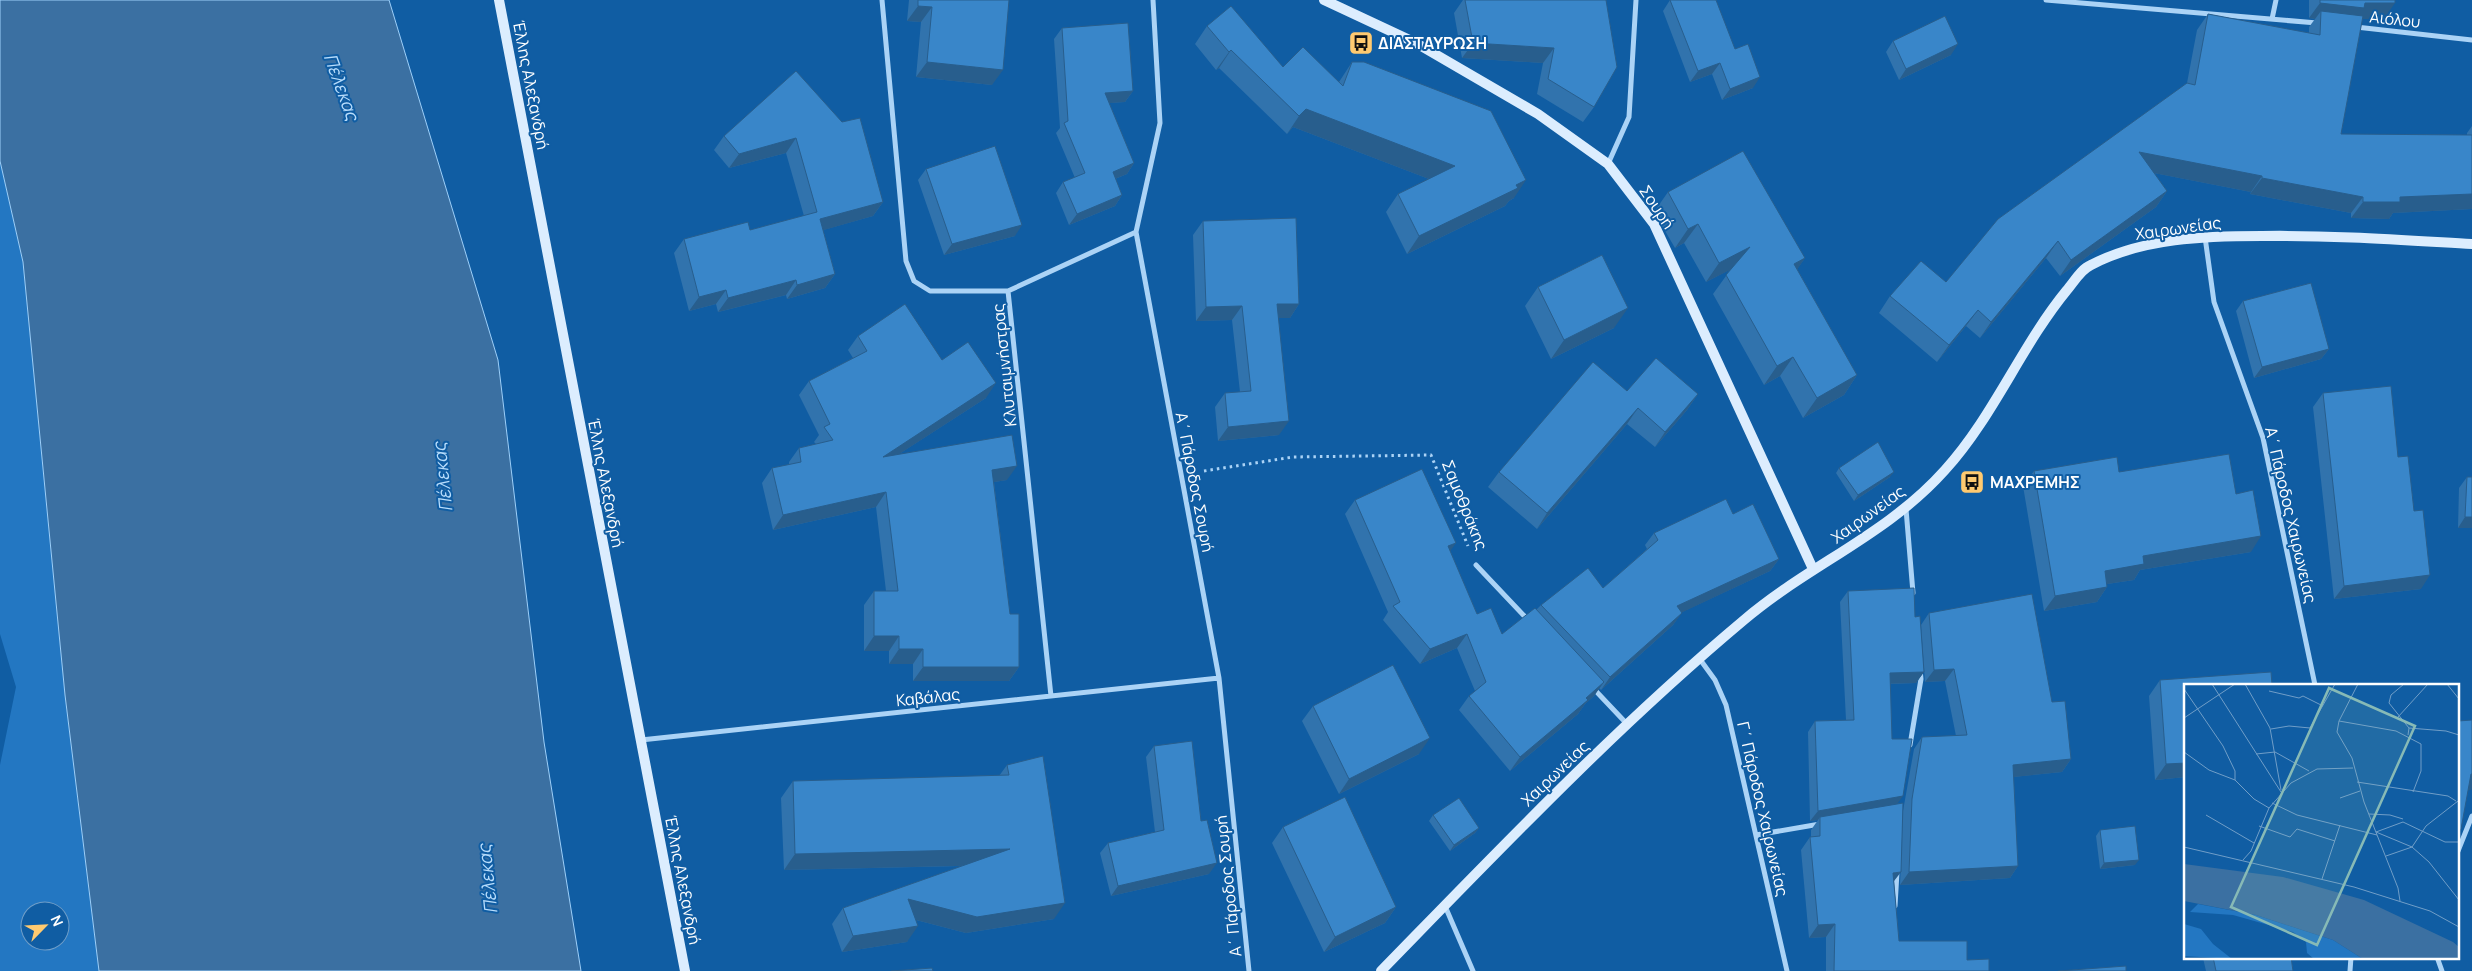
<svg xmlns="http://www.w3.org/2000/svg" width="2472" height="971" viewBox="0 0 2472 971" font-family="Manrope,sans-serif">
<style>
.green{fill:#2377c2;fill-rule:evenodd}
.water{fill:#3b70a2;stroke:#9dcff9}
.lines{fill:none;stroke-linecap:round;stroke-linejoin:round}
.path{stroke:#abd3f6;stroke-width:3;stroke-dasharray:2.5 4;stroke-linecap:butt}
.street{stroke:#abd3f6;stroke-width:5}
.secondary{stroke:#dcedfe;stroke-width:10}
.wall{fill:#3173ad}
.shaded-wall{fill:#285e8d}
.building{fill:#3986c9;stroke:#285e8d}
.labels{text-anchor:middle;stroke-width:4;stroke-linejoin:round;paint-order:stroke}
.street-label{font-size:16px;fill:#fff;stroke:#105da3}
.poi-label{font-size:16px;font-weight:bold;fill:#fff;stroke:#105da3;text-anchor:start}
.water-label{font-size:18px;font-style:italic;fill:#b8ddfc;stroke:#105da3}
.inset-road{fill:none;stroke:#709ec8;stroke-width:1}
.view{fill:#87bab6;fill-opacity:0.15;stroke:#87bab6;stroke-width:2.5}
.inset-edge{fill:none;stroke:#fff;stroke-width:2.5}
</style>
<rect width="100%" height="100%" fill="#105da3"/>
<!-- green -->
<path class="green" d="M0 161 23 262 65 695 99 971H0V765L16 687 0 634ZM30 911H60V941H30Z"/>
<!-- water -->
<path class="water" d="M0 0H389L498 360 544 742 581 971H99L65 695 23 262 0 161Z"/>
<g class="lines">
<!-- path -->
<path class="path" d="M1204 471 1293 457 1431 455 1468 546"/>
<!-- street -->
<path class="street" d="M882 0 906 261 914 281 930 291H1008L1051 696
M1153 0 1160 123 1136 232 1219 678 1249 971
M2046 0 2317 23
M2272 19 2276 0
M2356 27 2472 40
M1608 164 1629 117 1636 0
M2205 237 2214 302 2263 438 2315 685
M1008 291 1136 232
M1906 509 1913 593
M1476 565 1529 621
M1699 658 1715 680 1726 705 1787 971
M1593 688 1627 724
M641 740 1219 678
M1910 745 1921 679 1920 669
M1756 835 1820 824
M2458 851 2472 816
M1445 906 1473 971
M1895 906 1897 872
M2437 957 2442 971
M2350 971 2351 957"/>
<!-- secondary -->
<path class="secondary" d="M499 0 685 971
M1324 0 1416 43 1538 114 1608 164 1654 224 1813 569
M1381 971C1499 850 1615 728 1744 620 1810 564 1887 535 1945 470 1994 416 2021 346 2067 290 2074 282 2081 269 2091 265 2142 238 2206 236 2262 236 2332 235 2402 240 2472 244"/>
</g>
<!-- wall -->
<path class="wall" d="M909 0H1009L992 85 916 77 921 22 907 21Z
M1463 0H1606L1594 107 1583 122 1537 94 1543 63 1462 58 1454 13Z
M1670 0 1735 49 1753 88 1722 100 1712 74 1690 82 1663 11Z
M2309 0H2395L2384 19H2362L2341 134 2467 135V133L2472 126V209L2393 213 2389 219 2351 218V213L2250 194 2251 192 2154 173 2167 191 2156 207 2060 276 2046 258 1980 338 1966 326 1937 362 1879 313 1890 296 1946 282 2187 83 2197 30 2208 14 2309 33V27L2315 19 2309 18Z
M1207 26 1283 67 1339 82 1352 62 1514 198 1509 201 1505 206 1407 254 1386 212 1398 194 1429 179 1293 127 1287 134 1219 68 1216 70 1195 44Z
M1062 28 1133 91 1125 102 1109 103 1134 163 1127 174 1115 179 1122 195 1115 206 1069 225 1056 193 1063 182 1075 178 1056 133 1060 128 1054 39Z
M1893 41 1951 55 1899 80 1886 52Z
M796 71 883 202 873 216 823 230 835 274 825 288 787 299 786 295 718 312 716 304 689 311 674 253 684 239 750 230 804 216 786 153 729 168 714 150 724 136Z
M926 169 1015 236 944 255 918 180Z
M1668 192 1805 258 1797 269 1857 375 1844 395 1803 418 1780 376 1764 385 1713 294 1731 269 1706 282 1684 243 1675 248 1654 212Z
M1203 221 1299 304 1290 318H1278L1279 435 1218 441 1215 407 1225 393 1240 392 1232 320 1196 321 1193 235Z
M1538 287 1614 328 1551 359 1525 306Z
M2243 301 2329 349 2321 359 2254 378 2236 311Z
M858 336 942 360 986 398 899 454 1007 480 994 482 1010 614 1019 667 1009 681H913V664H889V651H864V605L874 591H886L876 507 773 530 762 483 772 468 789 465V462L799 448 816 444 814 442 819 435 799 395 809 381 853 358 848 350Z
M1627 391 1698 394 1687 410 1655 447 1627 424 1537 529 1488 487 1499 472Z
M2323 393 2421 589 2334 599 2313 407Z
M1839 468 1890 477 1854 501 1836 473Z
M2034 471 2119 472 2236 494 2251 552 2140 570 2134 580 2107 584V587L2097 602 2044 611 2023 486Z
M2467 477 2472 528H2458L2459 488Z
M1355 500 1450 551 1477 614 1502 634 1536 610 1541 605 1603 588 1647 549 1645 545 1654 533 1733 514 1779 559 1770 571 1682 612 1673 625 1601 690 1599 688 1594 696 1585 704 1578 714 1510 771 1459 710 1469 696 1475 691 1457 648 1420 664 1383 620 1388 612 1345 514Z
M1848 591 1915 617 1924 672 1916 683 1890 684 1892 739 1897 804 1894 882 1899 941 1967 960 1989 971H1826V937L1809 938 1801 850 1810 837H1811V830L1818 820 1810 821 1808 732 1815 721 1846 720 1840 602Z
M1929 613 2052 702 2071 759 2062 772 2013 777 2018 866 2010 878 1900 885 1903 811 1914 749 1922 737 1956 736 1945 681 1925 682 1921 625Z
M2160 680 2186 685V777L2155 780 2149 696Z
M1313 706 1419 754 1339 794 1302 721Z
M1154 746 1201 821 1209 874 1111 896 1100 853 1108 843 1155 832 1146 757Z
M1007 765 1054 919 966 933 916 920 907 942 842 952 832 924 843 908 962 866 784 870 781 798 793 781 999 776Z
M1433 815 1479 828 1475 833 1450 851 1429 821Z
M1283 827 1396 907 1385 923 1324 952 1272 843Z
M2100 830 2135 865 2100 869 2096 836Z
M2204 957H2291L2293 971H2206L2203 958Z"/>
<!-- shaded-wall -->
<path class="shaded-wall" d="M2320 3H2395L2384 19H2356L2321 11 2315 19 2309 18Z
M918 6 932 7 921 22 907 21Z
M1473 43 1554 48 1543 63 1462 58Z
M1958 44 1951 55 1899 80 1906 69Z
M1231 50 1219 68 1216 70 1229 52Z
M927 62 1003 70 992 85 916 77Z
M1720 63 1712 74 1690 82 1698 71Z
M1760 77 1753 88 1722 100 1730 89Z
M1133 91 1125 102 1097 104 1105 93Z
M1306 109 1455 166 1442 184 1293 127 1287 134 1299 116Z
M796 138 786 153 729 168 739 154Z
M2139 152 2262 176 2251 192 2128 168Z
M1134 163 1127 174 1105 183 1113 172Z
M2262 178 2363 197 2351 213 2250 194Z
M1526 180 1514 198 1509 201 1505 206 1407 254 1419 236Z
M2167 191 2156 207 2060 276 2071 260Z
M2472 194V209L2393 213 2389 219 2351 218 2363 202 2400 197Z
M1122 195 1115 206 1069 225 1077 214Z
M883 202 873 216 810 234 820 219Z
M1698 224 1684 243 1675 248 1688 229Z
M1022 225 1015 236 944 255 952 244Z
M2058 241 2046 258 1980 338 1991 322Z
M1750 247 1736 267 1706 282 1719 263Z
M1805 258 1792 277 1794 264Z
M835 274 825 288 787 299 797 285Z
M796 280 786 295 718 312 728 298Z
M726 290 716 304 689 311 699 297Z
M1277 304H1299L1290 318H1267Z
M1242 306 1232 320 1196 321 1206 307Z
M1628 308 1614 328 1551 359 1564 340Z
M1978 310 1966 326 1937 362 1949 345Z
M2329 349 2321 359 2254 378 2262 367Z
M1793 357 1780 376 1764 385 1777 366Z
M1857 375 1844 395 1803 418 1817 398Z
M996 383 986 398 873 471 883 457Z
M1698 394 1687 410 1655 447 1665 432Z
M1638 408 1627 424 1537 529 1547 513Z
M1289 421 1279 435 1218 441 1228 427Z
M1017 466 1007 480 982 484 992 470Z
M1894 472 1890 477 1854 501 1858 495Z
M886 492 876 507 773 530 783 515Z
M2465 517H2472V528H2458Z
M2261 536 2251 552 2140 570 2134 580 2094 586 2105 571 2143 556Z
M1456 543 1446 557 1448 546Z
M1779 559 1770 571 1668 619 1677 606Z
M2430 575 2421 589 2334 599 2344 586Z
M2107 587 2097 602 2044 611 2055 596Z
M1682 613 1673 625 1601 690 1610 677Z
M1467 634 1457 648 1420 664 1430 649Z
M874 636H899L889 651H864Z
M899 649H923L913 664H889Z
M923 667H1019L1009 681H913Z
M1954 669 1945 681 1925 682 1934 670Z
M1924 672 1916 683 1882 684 1890 673Z
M1604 682 1594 696 1585 704 1578 714 1510 771 1520 757Z
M1430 738 1419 754 1339 794 1349 779Z
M2071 759 2062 772 2004 778 2013 765Z
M2186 763V777L2155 780 2166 764Z
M2471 774H2472V789L2471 790 2459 791Z
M1903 796 1895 807 1820 817 1818 820 1810 821 1818 811Z
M1479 828 1475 833 1450 851 1454 845Z
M1010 849 998 865 784 870 795 854Z
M2139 860 2135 865 2100 869 2104 863Z
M1217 863 1209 874 1111 896 1118 886Z
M2018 866 2010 878 1900 885 1909 872Z
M1901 872 1891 885 1893 873Z
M908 899 1065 903 1054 919 966 933 897 915Z
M1396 907 1385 923 1324 952 1335 937Z
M1835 924 1826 937 1809 938 1818 925Z
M918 926 907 942 842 952 853 936Z"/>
<!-- building -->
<path class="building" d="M918 0H1009L1003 70 927 62 932 7 918 6Z
M1465 0H1606L1617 67 1594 107 1548 79 1554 48 1473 43Z
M1670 0H1716L1735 49 1748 44 1760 77 1730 89 1720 63 1698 71Z
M2320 0H2395V3H2365L2364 8 2320 3Z
M1231 6 1283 67 1303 47 1343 86 1352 62H1364L1491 111 1526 180 1516 185 1518 188 1419 236 1398 194 1455 166 1306 109 1299 116 1231 50 1229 52 1207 26Z
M2321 11 2363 16 2341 134 2472 135V194L2400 197V202H2363V197L2262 178V176L2139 152 2167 191 2071 260 2058 241 1991 322 1978 310 1949 345 1890 296 1921 261 1946 282 1998 219 2187 83 2195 85 2208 14 2320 35Z
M1945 16 1958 44 1906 69 1893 41Z
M1128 23 1133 91 1105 93 1134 163 1113 172 1122 195 1077 214 1063 182 1085 173 1064 123 1068 121 1062 28Z
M796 71 842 122 860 118 883 202 820 219 835 274 797 285 796 280 728 298 726 290 699 297 684 239 748 222 750 230 817 212 796 138 739 154 724 136Z
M995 146 1022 225 952 244 926 169Z
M1743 151 1805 258 1794 264 1857 375 1817 398 1793 357 1777 366 1726 275 1750 247 1719 263 1698 224 1688 229 1668 192Z
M1296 218 1299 304H1277L1289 421 1228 427 1225 393 1251 391 1242 306 1206 307 1203 221Z
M1602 255 1628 308 1564 340 1538 287Z
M2311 283 2329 349 2262 367 2243 301Z
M905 304 942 360 968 342 996 383 883 457 1012 435 1017 466 992 470 1010 614H1019V667H923V649H899V636H874V591H898L886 492 783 515 772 468 801 462 799 448 833 440 824 427 830 424 809 381 867 351 858 336Z
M1656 358 1698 394 1665 432 1638 408 1547 513 1499 472 1593 362 1627 391Z
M2391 386 2398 457 2408 456 2414 511 2423 510 2430 575 2344 586 2323 393Z
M1878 442 1894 472 1858 495 1839 468Z
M2229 454 2236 494 2253 490 2261 536 2143 556 2144 564 2105 571 2107 587 2055 596 2034 471 2117 457 2119 472Z
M1422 469 1456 543 1448 546 1477 614 1491 608 1502 634 1535 608 1604 682 1586 698 1588 700 1520 757 1469 696 1486 682 1467 634 1430 649 1393 606 1400 602 1355 500Z
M2467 477H2472V517H2465Z
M1726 499 1733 514 1753 504 1779 559 1677 606 1682 613 1610 677 1541 605 1588 568 1603 588 1658 540 1654 533Z
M1914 588 1915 617 1920 616 1924 672 1890 673 1892 739H1912L1903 796 1818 811 1815 721 1854 720 1848 591Z
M2032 594 2052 702 2065 701 2071 759 2013 765 2018 866 1909 872 1912 799 1922 737 1967 735 1954 669 1934 670 1929 613Z
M1393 665 1430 738 1349 779 1313 706Z
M2271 672 2272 685H2186V763L2166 764 2160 680Z
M2472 720V774H2471L2461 829 2458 832V721Z
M1192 741 1201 821 1207 820 1217 863 1118 886 1108 843 1164 830 1154 746Z
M1043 756 1065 903 977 917 908 899 918 926 853 936 843 908 1010 849 795 854 793 781 1009 775 1007 765Z
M1345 797 1396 907 1335 937 1283 827Z
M1459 798 1479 828 1454 845 1433 815Z
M1903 803 1901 872 1893 873 1899 941H1967V960L1989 959V971H1834L1835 924 1818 925 1810 837 1820 836V817Z
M2135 826 2139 860 2104 863 2100 830Z
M2213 957H2291L2293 971H2216Z
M2126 966V971H2058Z
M932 968 933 971H891Z"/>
<!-- icons -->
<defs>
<symbol id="bus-square" viewBox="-11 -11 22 22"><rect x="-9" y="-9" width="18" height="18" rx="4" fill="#ffca70" stroke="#105da3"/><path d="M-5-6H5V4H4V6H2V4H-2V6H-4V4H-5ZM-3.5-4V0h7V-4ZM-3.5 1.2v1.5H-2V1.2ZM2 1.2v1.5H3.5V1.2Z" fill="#111"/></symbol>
</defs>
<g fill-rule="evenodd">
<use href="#bus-square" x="1347" y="29" width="28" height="28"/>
<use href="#bus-square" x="1958" y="468" width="28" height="28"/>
</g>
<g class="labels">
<!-- street labels -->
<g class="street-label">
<text transform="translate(2395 19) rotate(6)" y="6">Αιόλου</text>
<text transform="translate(531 85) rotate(79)" y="6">Έλλης Αλεξανδρή</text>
<text transform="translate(1657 207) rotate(56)" y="6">Σουρή</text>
<text transform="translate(2178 228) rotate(-8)" y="6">Χαιρωνείας</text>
<text transform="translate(1004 365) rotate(-96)" y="6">Κλυταιμνήστρας</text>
<text transform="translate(1195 482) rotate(79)" y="6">Α΄ Πάροδος Σουρή</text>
<text transform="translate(606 483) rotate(79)" y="6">Έλλης Αλεξανδρή</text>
<text transform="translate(1465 505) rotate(68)" y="6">Σαμοθράκης</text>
<text transform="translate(1868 514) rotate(-36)" y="6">Χαιρωνείας</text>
<text transform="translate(2291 515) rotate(77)" y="6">Α΄ Πάροδος Χαιρωνείας</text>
<text transform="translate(928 697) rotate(-6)" y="6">Καβάλας</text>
<text transform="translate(1555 773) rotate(-44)" y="6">Χαιρωνείας</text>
<text transform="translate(1763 809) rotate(77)" y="6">Γ΄ Πάροδος Χαιρωνείας</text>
<text transform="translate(683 880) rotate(79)" y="6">Έλλης Αλεξανδρή</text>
<text transform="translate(1228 886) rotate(-96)" y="6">Α΄ Πάροδος Σουρή</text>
</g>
<!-- poi labels -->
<g class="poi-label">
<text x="1378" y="49">ΔΙΑΣΤΑΥΡΩΣΗ</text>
<text x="1990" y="488">ΜΑΧΡΕΜΗΣ</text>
</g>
<!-- water labels -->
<g class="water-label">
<text transform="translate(341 87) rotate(70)" y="6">Πέλεκας</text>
<text transform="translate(443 477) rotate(-96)" y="6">Πέλεκας</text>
<text transform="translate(488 879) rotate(-96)" y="6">Πέλεκας</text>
</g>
</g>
<!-- overview -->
<g transform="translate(2184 684)">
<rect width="275" height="275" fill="#105da3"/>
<path d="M14 220 72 231 149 256 179 275H130L123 269 122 258 109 248 49 231 6 228ZM0 240 17 245 29 260 48 275 0 272Z" fill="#2377c2"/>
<path d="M0 180 99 193 180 216 269 258 275 263V275H179L149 256 72 231 0 217Z" fill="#3b70a2"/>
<path class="inset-road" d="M28 0 97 108M61 0 86 44 97 106M174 0 155 37 153 48 168 74 180 118 214 204 216 217M220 0 207 11 205 19 225 44 224 51M263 0 275 15M0 5 39 62 51 87V96L70 115 85 124M85 7 115 14 119 12 139 22M214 33 244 0M0 34 51 0M155 37 212 47 237 60V87L229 108M225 44 262 47 275 51M87 45 105 42 126 44 151 0M0 68 25 86 51 96M72 70 91 68 125 87M173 98 264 112 272 117M156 114 176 107M88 119 113 131 193 151M185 130 206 131 219 135M22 131 70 159M75 142 106 153 113 145 151 157M192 148 228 163 245 178 275 216M192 148 219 138 261 158H275M0 163 170 203 246 227 275 243M202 172 228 163 242 142 274 117M59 176 67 167 85 124 107 99 133 85 169 84M138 195 156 141"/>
<path class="view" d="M145 4 231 42 133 261 47 223Z"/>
<rect width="275" height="275" class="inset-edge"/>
</g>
<!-- north arrow -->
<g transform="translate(45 926) rotate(66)"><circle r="24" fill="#105da3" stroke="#709ec8"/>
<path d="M0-4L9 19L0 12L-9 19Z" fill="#ffca70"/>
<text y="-8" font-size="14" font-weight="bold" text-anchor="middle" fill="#ffffff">N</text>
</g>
</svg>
